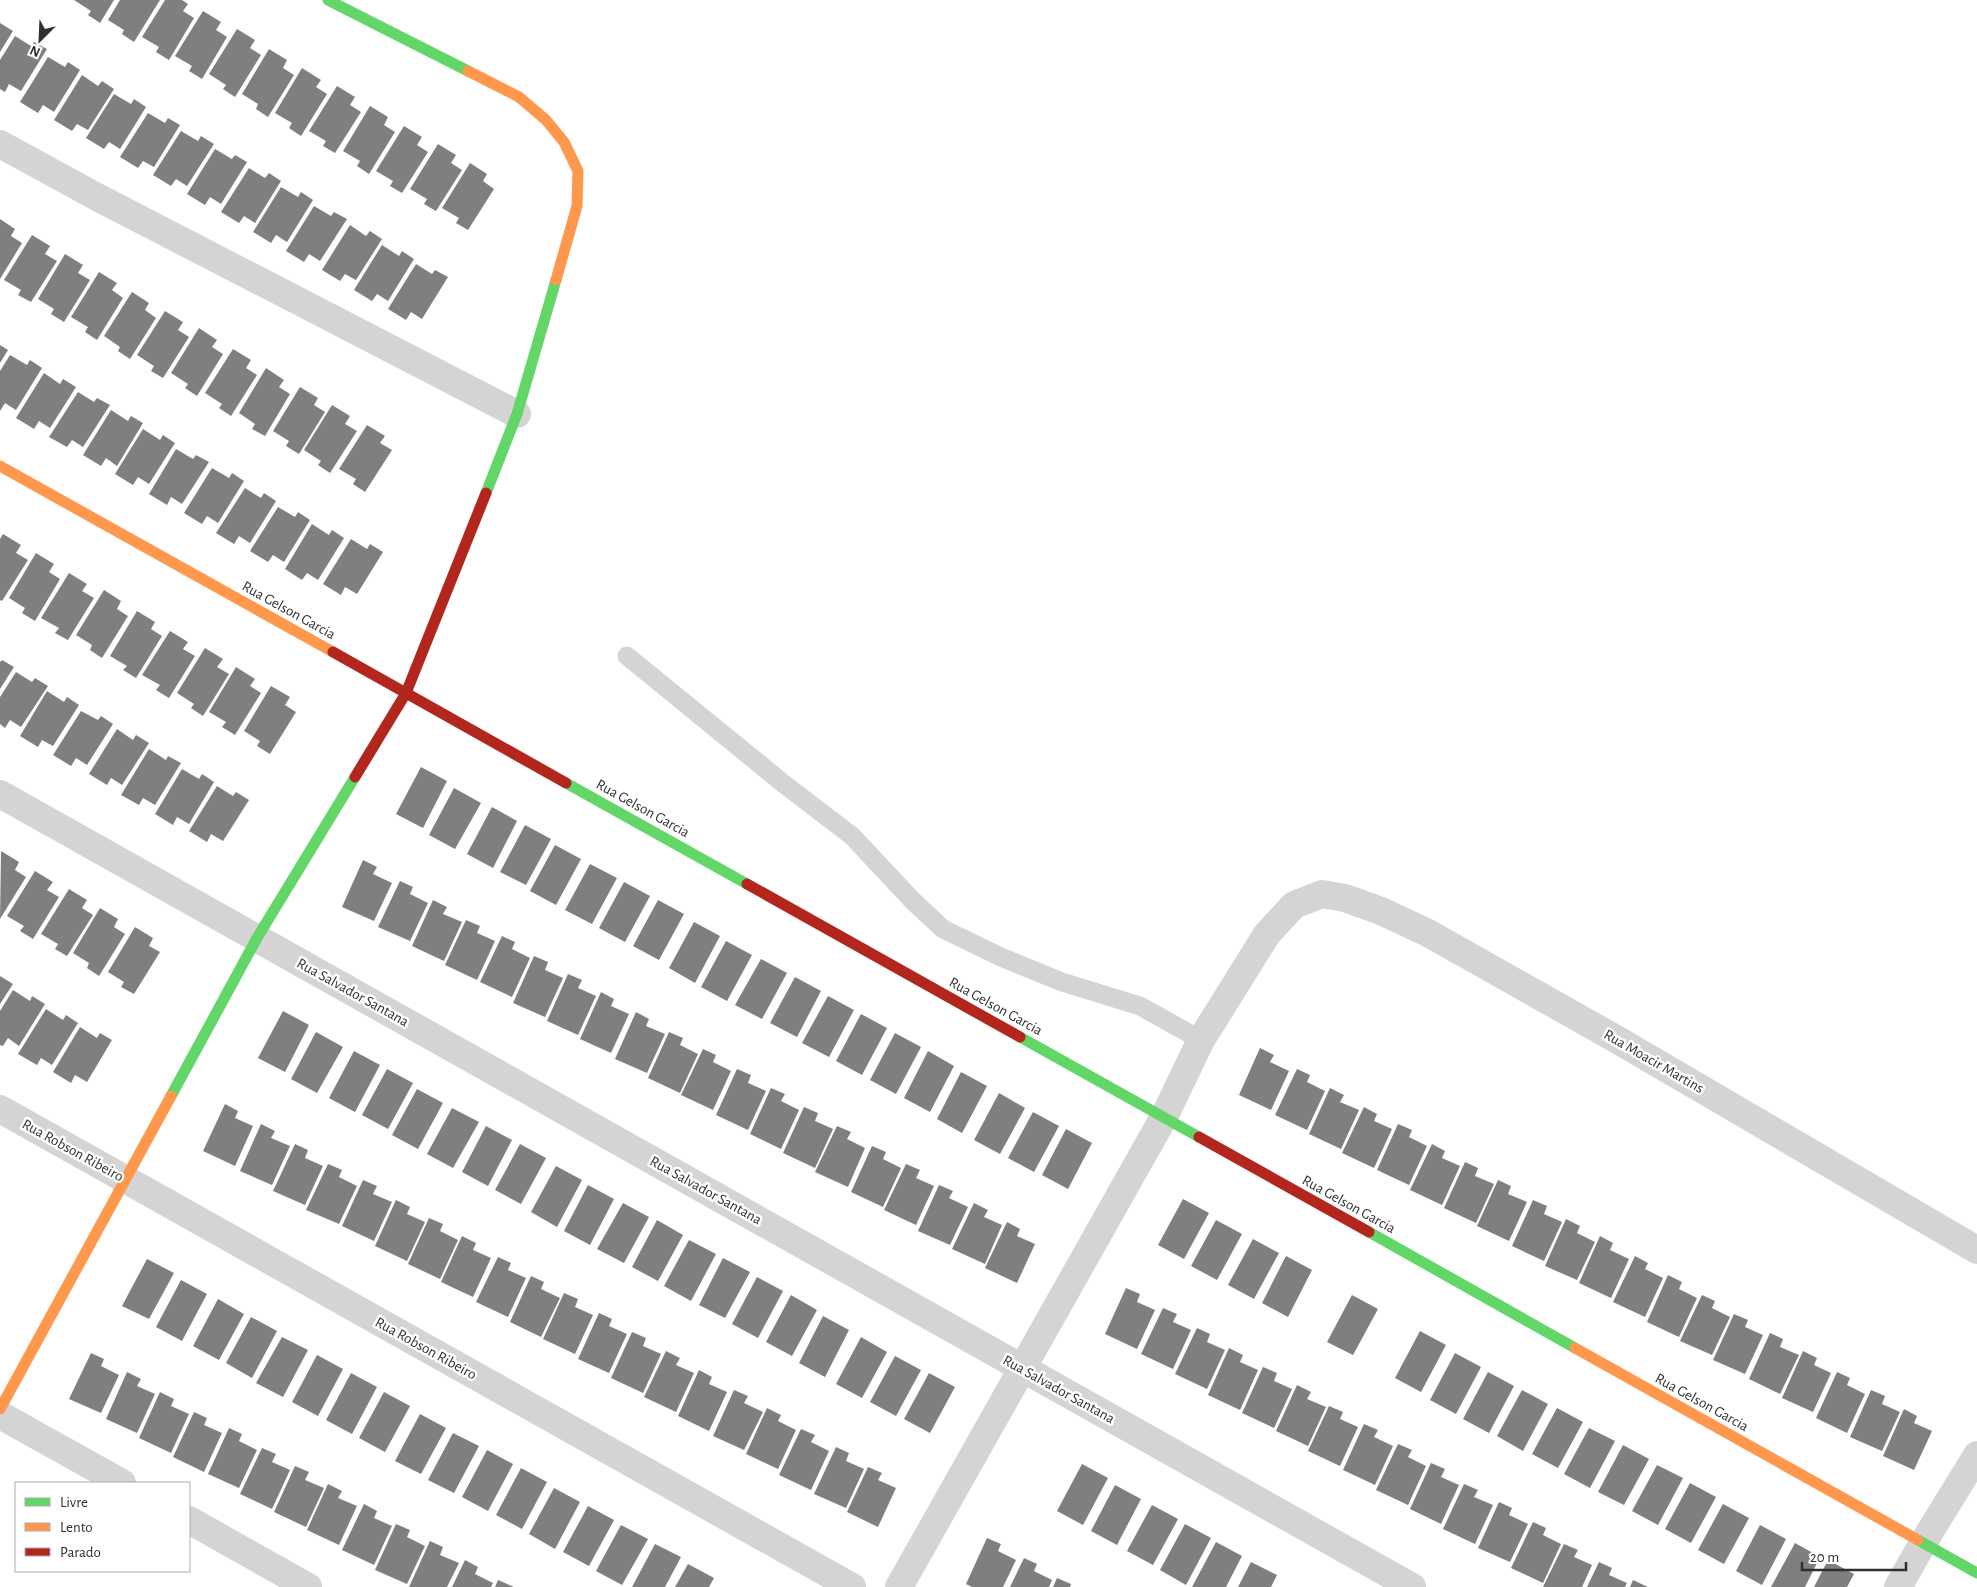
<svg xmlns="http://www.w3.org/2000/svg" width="1977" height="1587" viewBox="0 0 1977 1587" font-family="'Alegreya Sans',sans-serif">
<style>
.building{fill:#7f7f7f}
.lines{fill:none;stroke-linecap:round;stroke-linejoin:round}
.lane{stroke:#d4d4d4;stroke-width:19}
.street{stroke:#d4d4d4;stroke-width:28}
.fast{stroke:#63d668;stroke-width:11}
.slow{stroke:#ff974d;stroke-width:11}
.jam{stroke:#b3261e;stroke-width:11}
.labels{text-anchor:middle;stroke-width:5;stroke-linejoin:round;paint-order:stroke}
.street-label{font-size:15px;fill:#2f2f2f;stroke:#fff}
</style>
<rect width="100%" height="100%" fill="#fff"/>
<!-- building -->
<path class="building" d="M74 0H114L100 23 88 15 91 11Z
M120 0H160L134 42 122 34 124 30 108 20Z
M165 0H182L188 4 183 11 194 18 169 60 156 52 159 47 142 37Z
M203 11 221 22 216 30 227 37 202 79 189 71 192 66 175 56Z
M0 23 13 31 0 52Z
M237 29 255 40 250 48 261 55 235 97 223 89 226 85 209 74Z
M15 36 31 46 34 42 47 49 21 91 9 84 5 92 0 89V60Z
M269 49 287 60 283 68 294 75 268 117 256 109 258 104 242 94Z
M48 57 65 67 68 62 80 70 54 112 43 105 38 113 20 102Z
M302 68 321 80 316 87 327 94 301 136 289 128 292 123 275 113Z
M82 75 98 86 102 81 114 89 88 130 77 124 72 131 54 120Z
M337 86 355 97 350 105 361 112 335 153 323 146 326 141 309 131Z
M114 94 131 104 134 99 146 107 120 149 109 142 104 149 86 138Z
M370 106 388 117 384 125 395 132 369 174 357 166 360 161 343 151Z
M148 113 165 123 168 118 180 125 154 167 143 161 138 168 120 157Z
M404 126 422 137 417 145 428 152 402 193 390 186 393 181 376 171Z
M181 131 198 141 201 136 214 144 187 186 176 179 171 186 153 175Z
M438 144 456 155 451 163 462 170 436 211 424 204 427 199 410 189Z
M215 149 232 159 235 155 247 162 221 204 210 197 205 205 187 194Z
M470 163 487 174 483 181 494 189 468 230 456 223 459 218 442 208Z
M249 168 265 178 269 173 281 181 255 223 244 216 239 223 221 212Z
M281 187 298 197 301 192 313 200 287 242 276 235 271 243 253 232Z
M314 206 331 216 334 212 347 219 320 261 309 254 304 262 286 251Z
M0 219 15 229 11 236 22 243 0 279Z
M350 225 366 236 370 231 382 239 356 280 345 274 340 281 322 270Z
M32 235 50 246 45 254 57 261 31 302 18 295 21 290 4 280Z
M382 245 399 256 402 251 414 259 388 301 377 294 372 301 354 290Z
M65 254 83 265 78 273 90 280 64 322 51 314 54 309 38 299Z
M416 264 432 274 435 270 448 277 422 319 411 312 406 320 388 309Z
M99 272 117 283 112 290 123 298 97 340 85 332 88 327 71 317Z
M132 292 149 303 145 310 156 318 130 359 118 351 120 347 104 336Z
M165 311 183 322 178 330 189 337 163 378 151 371 154 366 137 355Z
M199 328 217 340 212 347 223 354 197 396 185 388 188 384 171 373Z
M0 345 8 350 0 363Z
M233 349 251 360 246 368 257 375 231 416 219 408 222 404 205 393Z
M10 355 27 365 30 360 42 368 16 410 5 403 0 411V371Z
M266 368 284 380 279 387 290 394 265 436 252 429 255 424 239 413Z
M44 373 60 384 63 379 76 387 50 428 39 421 34 429 16 418Z
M300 387 318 398 314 405 325 412 299 454 286 446 289 441 273 431Z
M78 392 94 402 97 398 110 405 83 447 72 440 67 447 49 437Z
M332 405 350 416 345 424 357 431 330 473 318 465 321 461 304 450Z
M111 410 128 421 131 416 143 423 117 466 106 458 101 466 83 455Z
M367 425 385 436 380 443 392 450 365 492 353 484 356 479 339 469Z
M143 429 160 440 163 435 175 443 149 484 138 477 133 485 115 474Z
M176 449 193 459 196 455 209 462 182 504 171 497 167 505 149 494Z
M212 468 229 478 232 473 244 481 218 523 207 516 202 524 184 513Z
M245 488 261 498 264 493 276 501 250 543 239 536 234 544 216 533Z
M278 507 295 517 298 512 310 520 284 562 273 555 268 562 250 551Z
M312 524 329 535 332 530 344 538 318 580 307 573 302 580 285 569Z
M3 534 21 545 16 553 28 560 2 601 0 600V539Z
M351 539 367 549 370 544 383 552 357 594 345 587 341 595 323 584Z
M36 553 54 564 49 572 60 579 35 621 22 613 25 608 9 598Z
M69 573 87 584 82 591 94 598 68 640 55 633 59 628 41 618Z
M104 590 121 601 117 609 128 616 102 658 90 650 92 645 76 635Z
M137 611 155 622 151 629 162 636 136 678 123 670 127 666 110 656Z
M170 631 188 642 183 649 195 656 169 698 156 690 160 685 142 675Z
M205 648 223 659 217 667 229 674 203 716 191 708 194 704 177 693Z
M2 660 14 667 0 689V662Z
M236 667 255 679 250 686 261 693 235 735 222 727 226 722 209 712Z
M16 672 32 682 35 678 48 686 21 727 10 720 5 728 0 724V697Z
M271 686 290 697 285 705 296 712 270 754 257 746 260 741 244 731Z
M47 691 64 702 67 697 79 705 53 746 42 740 38 747 20 736Z
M81 711 98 720 101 716 113 724 87 765 76 758 71 766 53 755Z
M117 729 133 740 136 735 149 743 122 785 111 778 107 785 89 774Z
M149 749 166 760 168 756 181 763 155 805 143 798 139 805 121 795Z
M421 767 447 781 423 828 396 814Z
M182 769 199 779 202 774 214 782 189 824 177 817 173 825 155 814Z
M217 786 233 796 236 792 249 800 223 841 211 834 207 842 189 831Z
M454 788 481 803 455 849 429 835Z
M492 807 517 821 493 868 467 854Z
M525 825 551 839 526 885 500 872Z
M555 845 581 859 556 905 530 891Z
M1 851 19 862 15 870 26 877 0 919Z
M363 860 377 867 373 874 392 883 374 921 342 907Z
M590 864 617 878 592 924 565 910Z
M35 871 53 882 47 890 59 897 33 939 20 931 24 926 7 916Z
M400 881 413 887 410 894 428 903 410 941 378 927Z
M624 882 650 896 625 942 599 928Z
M69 889 87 900 82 908 93 915 67 956 55 949 58 944 41 934Z
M433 900 447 907 443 914 462 922 444 961 412 946Z
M658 900 684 914 659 960 633 946Z
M100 908 118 919 114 927 125 934 99 976 87 968 89 963 73 953Z
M466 920 480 926 477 933 495 941 477 980 445 965Z
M694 922 720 936 695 983 669 968Z
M135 927 153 938 149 946 160 952 134 994 121 987 124 982 108 972Z
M502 936 515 942 512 949 530 958 512 997 480 982Z
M726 941 752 955 727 1001 701 987Z
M534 956 548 962 545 970 563 978 545 1017 513 1003Z
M761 959 787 973 762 1019 735 1005Z
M568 974 582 980 578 988 596 996 578 1035 547 1021Z
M0 976 13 984 0 1004Z
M795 977 821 991 797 1037 770 1023Z
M13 990 30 1001 32 996 45 1004 19 1046 8 1038 3 1046 0 1045V1011Z
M601 992 614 999 611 1006 629 1014 611 1053 580 1039Z
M828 996 854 1010 829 1057 802 1043Z
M46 1009 63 1020 66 1015 78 1023 52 1065 41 1058 37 1065 18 1054Z
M283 1011 309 1025 285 1072 258 1058Z
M636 1012 649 1019 646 1026 665 1034 647 1073 615 1059Z
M861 1014 887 1028 862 1075 836 1061Z
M80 1027 97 1038 100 1033 112 1040 87 1082 75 1075 71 1083 53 1072Z
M316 1032 343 1047 317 1093 291 1079Z
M669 1032 683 1038 680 1045 698 1054 680 1093 648 1078Z
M895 1033 921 1047 896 1094 870 1080Z
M1260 1048 1274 1055 1270 1062 1289 1071 1271 1110 1239 1095Z
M703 1049 716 1055 713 1062 731 1071 713 1110 681 1095Z
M354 1051 380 1065 355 1112 329 1098Z
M928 1051 954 1066 930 1112 904 1098Z
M387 1069 413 1083 388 1129 362 1115Z
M737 1069 751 1075 748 1083 766 1091 748 1130 716 1115Z
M1297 1069 1310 1075 1307 1082 1325 1091 1307 1130 1275 1115Z
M961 1072 987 1086 962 1133 937 1119Z
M771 1088 785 1094 781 1101 799 1110 781 1149 750 1134Z
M1330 1088 1344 1095 1340 1102 1359 1110 1341 1149 1309 1134Z
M417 1089 443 1103 418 1149 392 1135Z
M999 1093 1025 1108 1000 1154 974 1140Z
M225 1104 238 1111 235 1118 253 1126 235 1166 203 1151Z
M804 1107 818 1113 815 1121 833 1129 815 1168 783 1153Z
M1364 1107 1377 1114 1374 1121 1392 1129 1374 1168 1342 1153Z
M452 1108 479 1122 453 1168 427 1154Z
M1033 1112 1059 1126 1034 1172 1008 1158Z
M261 1124 275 1131 271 1138 290 1146 272 1185 240 1171Z
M1398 1124 1412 1130 1409 1137 1427 1146 1409 1185 1377 1170Z
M486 1126 512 1140 488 1186 462 1172Z
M837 1126 851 1132 847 1139 865 1148 848 1187 815 1172Z
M1066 1129 1092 1143 1068 1189 1042 1175Z
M295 1144 308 1150 305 1158 323 1166 305 1205 273 1191Z
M520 1144 546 1158 521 1204 495 1190Z
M1432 1144 1445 1151 1442 1158 1460 1166 1442 1205 1410 1190Z
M872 1146 886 1152 883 1159 901 1168 883 1207 851 1192Z
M1465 1162 1478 1168 1475 1176 1494 1184 1476 1223 1444 1208Z
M328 1164 342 1170 339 1177 357 1186 339 1224 306 1210Z
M906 1164 920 1170 916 1178 934 1186 916 1225 884 1210Z
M556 1166 582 1180 557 1227 531 1212Z
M363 1180 377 1186 373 1194 392 1202 374 1241 342 1226Z
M1498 1180 1511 1186 1508 1194 1527 1202 1509 1241 1477 1226Z
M588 1185 614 1199 590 1245 564 1231Z
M939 1185 953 1191 949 1198 968 1207 950 1245 918 1231Z
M1183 1199 1209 1213 1184 1259 1158 1245Z
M396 1200 410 1207 407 1214 425 1222 407 1261 375 1246Z
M1533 1200 1547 1206 1544 1214 1562 1222 1544 1261 1512 1246Z
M623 1203 649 1217 624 1263 597 1249Z
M974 1203 988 1210 984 1217 1002 1225 985 1264 952 1249Z
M429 1218 443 1224 440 1231 458 1240 440 1279 408 1264Z
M1566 1219 1580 1226 1577 1233 1595 1242 1577 1280 1545 1266Z
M657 1220 683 1235 658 1281 632 1267Z
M1216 1220 1242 1234 1217 1280 1191 1266Z
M1007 1222 1020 1229 1017 1236 1035 1244 1017 1283 985 1268Z
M462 1236 476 1243 473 1250 491 1258 473 1297 441 1282Z
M1600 1236 1613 1243 1610 1250 1629 1259 1611 1298 1579 1283Z
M1253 1239 1279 1253 1254 1299 1228 1285Z
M689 1240 716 1254 691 1301 664 1286Z
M1286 1256 1312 1270 1288 1317 1262 1303Z
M1635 1256 1648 1263 1645 1269 1663 1278 1645 1317 1613 1302Z
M498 1257 511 1263 508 1270 526 1278 508 1317 476 1302Z
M723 1258 750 1272 725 1318 699 1305Z
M147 1259 174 1273 149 1319 122 1306Z
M1668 1275 1682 1282 1679 1289 1697 1298 1679 1337 1647 1322Z
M531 1276 544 1282 541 1289 560 1298 541 1337 510 1322Z
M757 1277 783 1291 758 1338 732 1324Z
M181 1280 207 1294 182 1341 156 1327Z
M1126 1288 1140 1294 1137 1302 1155 1310 1137 1349 1105 1334Z
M564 1293 578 1299 575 1307 593 1315 575 1354 543 1339Z
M791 1295 817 1310 792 1356 766 1342Z
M1352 1295 1378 1309 1353 1355 1327 1342Z
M1702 1295 1715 1301 1712 1308 1730 1317 1712 1355 1680 1341Z
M218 1299 244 1314 219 1360 193 1346Z
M1163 1308 1177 1314 1173 1322 1191 1330 1173 1369 1141 1354Z
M599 1313 612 1319 609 1326 627 1334 609 1373 578 1359Z
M1734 1314 1748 1320 1745 1327 1763 1335 1745 1374 1713 1360Z
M823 1316 849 1330 825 1377 799 1363Z
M251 1317 277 1331 252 1378 226 1363Z
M1197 1328 1210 1334 1207 1342 1225 1350 1207 1389 1175 1374Z
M1420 1331 1446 1345 1421 1392 1395 1378Z
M632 1332 646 1338 643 1346 661 1354 643 1393 611 1378Z
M1770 1333 1783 1339 1780 1347 1799 1355 1780 1394 1749 1379Z
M282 1337 308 1350 283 1397 256 1383Z
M861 1337 887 1352 862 1398 836 1384Z
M1229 1348 1243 1355 1240 1362 1258 1370 1240 1410 1208 1395Z
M666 1351 680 1358 676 1365 694 1373 676 1412 644 1397Z
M1803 1351 1817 1358 1814 1365 1831 1373 1813 1412 1782 1398Z
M91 1353 104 1359 101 1366 119 1375 101 1413 69 1399Z
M1455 1353 1481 1367 1456 1414 1430 1400Z
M317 1355 343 1369 318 1416 292 1402Z
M895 1356 921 1370 896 1416 870 1402Z
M1263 1367 1277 1373 1274 1381 1292 1389 1274 1428 1242 1413Z
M699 1370 712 1377 709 1384 727 1392 709 1431 678 1416Z
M127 1372 141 1379 137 1386 155 1394 137 1433 106 1419Z
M1488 1372 1514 1386 1489 1433 1463 1419Z
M1837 1372 1850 1378 1847 1385 1865 1394 1847 1433 1816 1418Z
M351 1373 377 1387 352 1434 326 1420Z
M929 1373 955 1387 930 1433 904 1419Z
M1297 1385 1311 1392 1307 1399 1326 1407 1308 1446 1276 1431Z
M734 1390 748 1396 744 1403 763 1412 744 1450 713 1436Z
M1522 1390 1548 1404 1523 1451 1497 1436Z
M1871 1390 1885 1396 1882 1404 1900 1412 1882 1451 1850 1437Z
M160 1392 174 1399 171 1406 189 1414 171 1453 139 1438Z
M384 1392 410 1406 385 1452 359 1438Z
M1329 1406 1343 1412 1340 1419 1358 1427 1340 1466 1308 1451Z
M767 1408 781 1415 778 1421 796 1430 778 1469 746 1454Z
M1557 1408 1583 1422 1558 1468 1532 1454Z
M1904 1409 1917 1416 1914 1423 1932 1431 1914 1470 1883 1456Z
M194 1412 207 1418 204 1425 222 1433 204 1472 173 1457Z
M420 1414 446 1428 421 1474 395 1461Z
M1364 1424 1378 1430 1374 1437 1393 1446 1375 1485 1343 1470Z
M229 1428 242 1434 239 1441 257 1450 239 1488 208 1474Z
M1589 1428 1615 1441 1590 1488 1564 1474Z
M801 1429 815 1435 811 1442 829 1451 811 1490 779 1475Z
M453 1433 479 1446 454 1493 428 1480Z
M1398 1444 1412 1450 1408 1457 1426 1466 1408 1505 1376 1490Z
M1623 1445 1649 1459 1624 1505 1598 1492Z
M836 1447 849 1453 846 1461 864 1469 846 1508 814 1494Z
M262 1448 276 1454 272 1462 290 1470 272 1509 240 1494Z
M487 1450 513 1464 488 1511 462 1497Z
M1431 1463 1445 1469 1441 1477 1459 1485 1441 1524 1410 1509Z
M1082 1464 1108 1478 1083 1525 1057 1511Z
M1657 1465 1683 1478 1658 1525 1632 1511Z
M295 1466 309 1472 305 1480 324 1488 306 1527 274 1512Z
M868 1467 882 1473 878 1480 896 1488 878 1527 847 1512Z
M521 1468 547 1482 522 1529 496 1515Z
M1690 1483 1716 1497 1691 1543 1665 1529Z
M328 1484 342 1491 338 1498 357 1506 339 1545 307 1530Z
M1464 1484 1478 1490 1474 1497 1493 1505 1475 1544 1443 1529Z
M1115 1485 1141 1499 1117 1545 1091 1531Z
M554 1488 580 1502 555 1549 529 1534Z
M1499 1502 1512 1508 1509 1515 1528 1524 1510 1562 1478 1548Z
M364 1504 377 1511 374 1518 392 1526 374 1565 342 1550Z
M1723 1504 1749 1518 1724 1564 1698 1550Z
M1152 1505 1178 1519 1153 1565 1127 1551Z
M588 1506 614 1520 589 1566 563 1552Z
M1533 1522 1546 1528 1543 1535 1561 1544 1543 1583 1511 1568Z
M396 1524 410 1530 407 1537 425 1546 407 1584 375 1570Z
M1185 1524 1211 1538 1186 1585 1160 1570Z
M621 1525 648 1539 622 1585 596 1571Z
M1760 1525 1786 1539 1762 1585 1736 1571Z
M987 1538 1001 1544 998 1551 1016 1560 1003 1587H972L966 1584Z
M430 1541 443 1547 440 1555 459 1563 447 1587H409Z
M1216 1542 1242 1556 1226 1587H1192Z
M1795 1543 1820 1557 1805 1587H1771Z
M655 1544 681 1557 665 1587H632Z
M1564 1544 1578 1550 1574 1557 1592 1565 1582 1587H1543Z
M1024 1558 1037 1564 1034 1571 1052 1580 1049 1587H1010Z
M465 1560 478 1567 475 1574 493 1583 491 1587H452Z
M1828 1560 1854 1574 1847 1587H1814Z
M1251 1562 1277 1575 1271 1587H1238Z
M1599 1562 1612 1568 1609 1575 1627 1583 1625 1587H1587Z
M688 1564 714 1578 709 1587H675Z
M1057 1578 1071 1584 1070 1587H1053Z
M498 1580 514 1587H495Z
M1633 1580 1648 1587H1630Z"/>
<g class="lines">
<!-- lane -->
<path class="lane" d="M627 656 784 784 852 836 913 901 943 929 1003 958 1062 982 1140 1006 1201 1040"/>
<!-- street -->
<path class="street" d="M0 144 97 197 517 414
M0 794 1412 1587
M0 1109 852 1587
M0 1415 122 1483
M189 1520 308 1587
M899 1587 1164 1117 1201 1040 1267 934 1294 905 1322 894 1345 898 1381 911 1428 933 1616 1039 1977 1250
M1898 1587 1923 1543 1977 1455"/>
<!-- fast -->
<path class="fast" d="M328 0 468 71
M486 493 517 414 556 280
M566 783 747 884
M1020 1037 1199 1137
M171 1096 257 938 355 777
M1369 1232 1575 1348
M1918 1540 1977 1573"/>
<!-- slow -->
<path class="slow" d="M468 71 519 97 546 120 564 142 578 171 577 206 556 280
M0 466 333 652
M1575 1348 1918 1540
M0 1409 171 1096"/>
<!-- jam -->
<path class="jam" d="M333 652 566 783
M355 777 406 693 486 493
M747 884 1020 1037
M1199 1137 1369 1232"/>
</g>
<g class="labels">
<!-- street labels -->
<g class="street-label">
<text transform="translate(289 610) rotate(29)" y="5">Rua Gelson Garcia</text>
<text transform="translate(643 808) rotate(29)" y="5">Rua Gelson Garcia</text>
<text transform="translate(353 992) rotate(29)" y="5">Rua Salvador Santana</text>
<text transform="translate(996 1006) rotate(29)" y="5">Rua Gelson Garcia</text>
<text transform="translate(1654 1061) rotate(30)" y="5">Rua Moacir Martins</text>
<text transform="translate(73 1150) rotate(29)" y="5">Rua Robson Ribeiro</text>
<text transform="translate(706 1190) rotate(29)" y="5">Rua Salvador Santana</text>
<text transform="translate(1349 1204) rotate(29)" y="5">Rua Gelson Garcia</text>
<text transform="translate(426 1348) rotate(29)" y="5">Rua Robson Ribeiro</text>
<text transform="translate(1059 1389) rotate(29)" y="5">Rua Salvador Santana</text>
<text transform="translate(1702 1402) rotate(29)" y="5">Rua Gelson Garcia</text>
</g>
</g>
<!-- legend -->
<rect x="15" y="1482" width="175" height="90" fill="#ffffff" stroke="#acacac"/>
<rect x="25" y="1498" width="25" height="8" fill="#63d668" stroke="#acacac"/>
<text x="60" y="1507" font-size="15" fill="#2f2f2f">Livre</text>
<rect x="25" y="1523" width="25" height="8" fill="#ff974d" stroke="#acacac"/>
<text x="60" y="1532" font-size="15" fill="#2f2f2f">Lento</text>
<rect x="25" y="1548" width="25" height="8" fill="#b3261e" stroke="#acacac"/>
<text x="60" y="1557" font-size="15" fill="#2f2f2f">Parado</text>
<!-- north arrow -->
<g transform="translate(40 40) rotate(204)" stroke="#ffffff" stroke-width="4" paint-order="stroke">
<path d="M0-4L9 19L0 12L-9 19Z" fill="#2f2f2f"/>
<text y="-8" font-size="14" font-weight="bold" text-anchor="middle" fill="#2f2f2f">N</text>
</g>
<!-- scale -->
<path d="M1802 1562v8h104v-8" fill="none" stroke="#2f2f2f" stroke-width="2.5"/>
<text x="1810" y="1562" font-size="15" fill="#2f2f2f" stroke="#ffffff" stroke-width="4" paint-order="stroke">20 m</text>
</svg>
